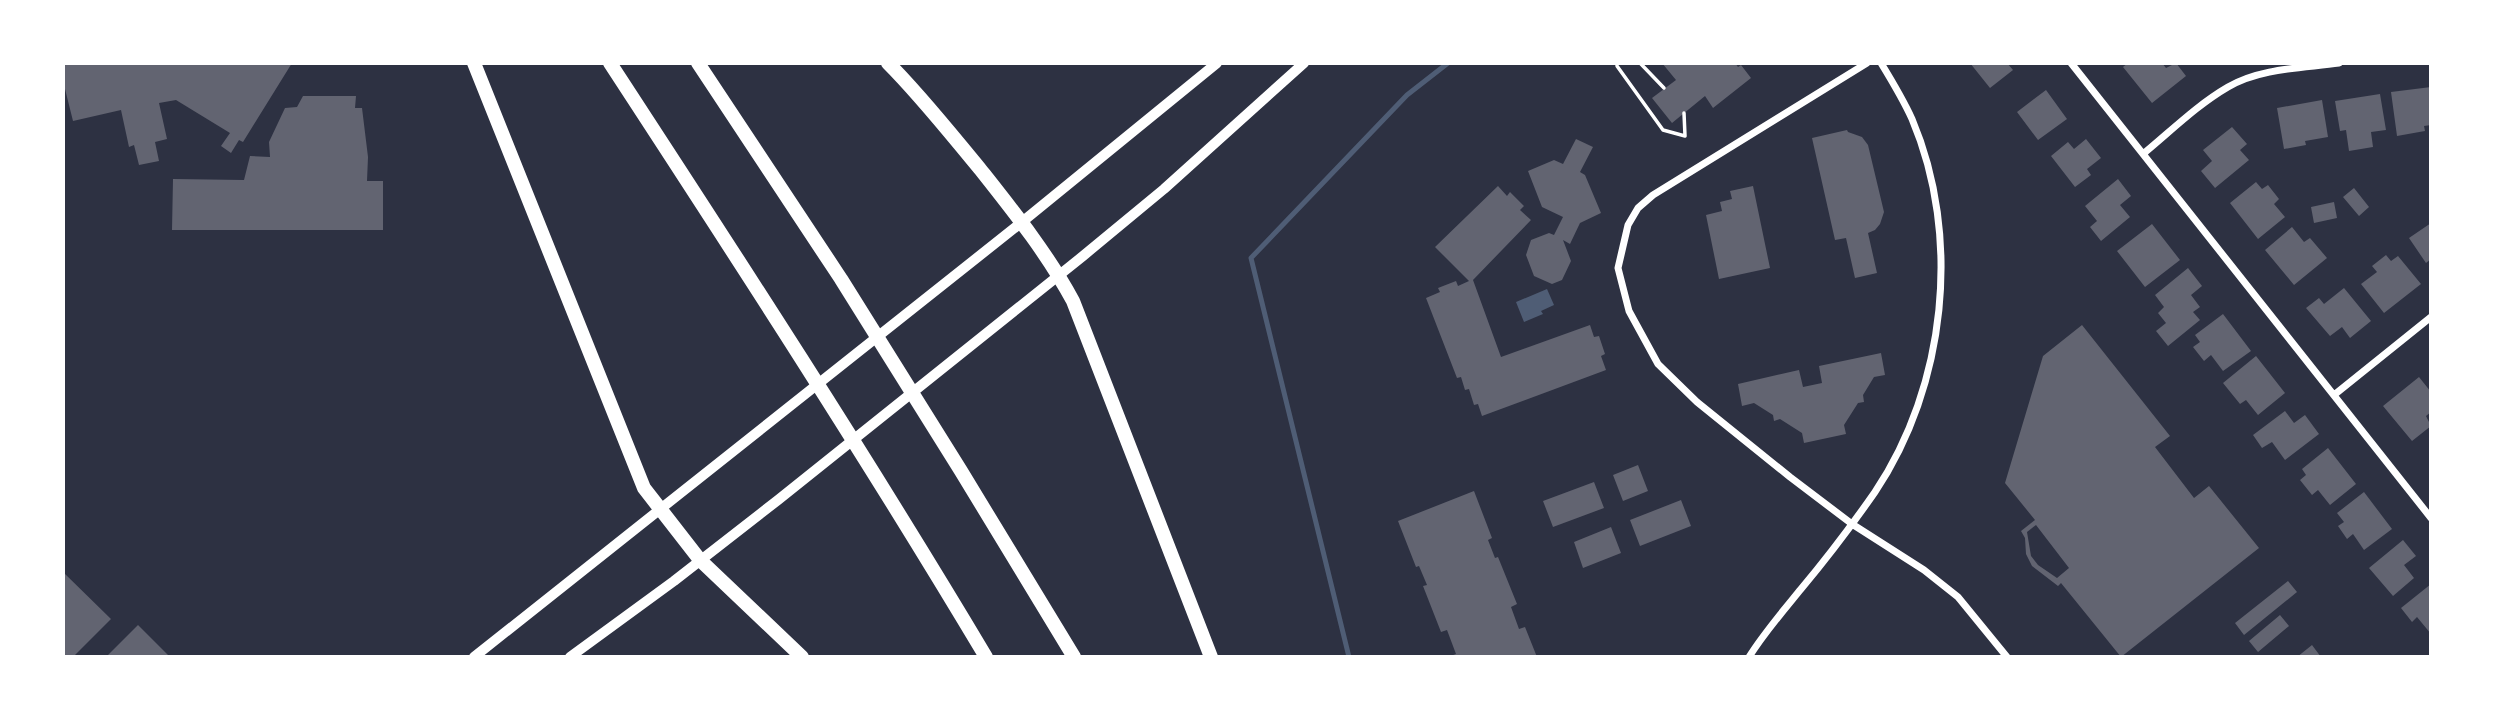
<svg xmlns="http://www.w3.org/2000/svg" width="2494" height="720" viewBox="0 0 2494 720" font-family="'Playfair Display',serif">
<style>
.water{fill:#4f5d75}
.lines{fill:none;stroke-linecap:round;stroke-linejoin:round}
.stream{stroke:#4f5d75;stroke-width:5}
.building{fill:#626471;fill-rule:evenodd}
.service{stroke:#fff;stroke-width:3.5}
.minor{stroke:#fff;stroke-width:7}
.secondary{stroke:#fff;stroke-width:10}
.motorway{stroke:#fff;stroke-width:14}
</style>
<rect width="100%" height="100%" fill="#2d3142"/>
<!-- water -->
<path class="water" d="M1547 289 1554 305 1541 311 1543 314 1524 322 1516 302Z"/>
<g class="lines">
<!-- stream -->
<path class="stream" d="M1349 657 1251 258 1407 95 1448 63"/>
</g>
<!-- building -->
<path class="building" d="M63 63H292L243 142 239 140 231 153 221 146 230 133 176 100 159 103 167 139 155 142 159 161 139 165 134 145 129 147 121 110 73 121 63 81Z
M1662 63H1735L1738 67 1741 65 1751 78 1713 108 1705 96 1672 123 1652 98 1676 80Z
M1970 63H2007L2013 70 1990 88Z
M2128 63H2162L2166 68 2176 63 2186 76 2152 103 2123 67Z
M2431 87V125L2424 126 2425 131 2397 136 2391 92Z
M2046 90 2067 119 2038 140 2017 112Z
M2380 94 2386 130 2371 132 2373 147 2349 151 2346 130 2340 131 2335 101Z
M303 96H356L355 108H362L368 157 367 181H383V230H172L173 179 244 180 250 156 270 157 269 142 285 108 297 107Z
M2322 100 2328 137 2305 141 2306 145 2284 149 2277 108Z
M2232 127 2247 144 2240 150 2249 160 2215 188 2201 171 2212 161 2203 150Z
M1847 130 1848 132 1862 137 1868 145 1884 212 1880 224 1875 230 1868 233 1877 273 1855 278 1846 238 1835 240 1812 138Z
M1576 139 1593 147 1580 172 1585 175 1601 213 1580 223 1570 244 1563 240 1571 261 1562 280 1552 284 1534 276 1526 255 1531 240 1549 233 1554 235 1563 217 1542 207 1528 171 1554 160 1563 164Z
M2086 139 2101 158 2087 169 2091 175 2075 187 2051 156 2068 142 2074 149Z
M2118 179 2131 196 2120 205 2130 217 2101 241 2090 227 2097 221 2085 206Z
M2256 182 2262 189 2268 185 2279 199 2274 204 2285 217 2258 239 2230 203Z
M1498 186 1507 196 1510 192 1524 206 1520 210 1531 220 1473 280 1501 357 1590 325 1594 337 1599 336 1605 354 1601 356 1606 370 1482 416 1478 404 1474 405 1469 389 1465 390 1461 377 1457 378 1426 298 1440 292 1438 288 1456 281 1458 286 1469 281 1435 247Z
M1753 186 1770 268 1719 279 1706 215 1722 211 1720 202 1732 199 1730 191Z
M2354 188 2369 207 2359 216 2343 197Z
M2334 202 2337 218 2314 223 2311 207Z
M2431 223V259L2426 263 2409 238Z
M2152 224 2180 260 2145 287 2117 251Z
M2292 227 2304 242 2310 238 2327 258 2294 285 2265 250Z
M2386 255 2391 261 2398 256 2421 284 2384 313 2361 284 2377 272 2372 266Z
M2188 268 2202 286 2191 295 2200 307 2193 312 2200 320 2168 346 2156 331 2166 323 2158 313 2164 307 2155 295Z
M2344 288 2371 321 2350 338 2342 327 2330 336 2306 308 2319 298 2324 304Z
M2223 314 2251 351 2223 371 2211 355 2204 361 2193 347 2200 342 2195 335Z
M2082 325 2170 436 2155 447 2194 498 2209 486 2259 548 2121 657 2061 583 2058 586 2032 566 2026 554 2025 538 2021 531 2035 520 2005 483 2043 356ZM2036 525 2069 568 2057 578 2038 565 2031 556 2027 532Z
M1881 353 1885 375 1874 377 1863 395 1864 402 1858 403 1844 425 1846 434 1804 443 1802 433 1780 419 1774 421 1773 415 1754 403 1742 406 1738 384 1799 370 1803 387 1822 383 1819 366Z
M2256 356 2285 393 2258 415 2246 400 2240 404 2223 383Z
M2419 377 2431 392V412L2426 416 2431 426 2412 441 2383 406Z
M2285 411 2294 423 2305 415 2319 434 2285 460 2272 442 2262 448 2253 435Z
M2328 448 2356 484 2330 505 2318 490 2312 495 2300 480 2306 475 2302 469Z
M1638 465 1648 491 1623 501 1613 475Z
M1594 482 1604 508 1553 527 1543 501Z
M1474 491 1492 538 1488 540 1495 558 1498 557 1517 604 1511 607 1519 629 1525 627 1537 657H1448L1456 654 1447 630 1441 632 1423 586 1427 585 1419 566 1416 567 1398 521Z
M2364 492 2392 529 2364 550 2353 534 2347 539 2338 526 2344 522 2337 513Z
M1681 500 1691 526 1640 546 1630 520Z
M1611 527 1621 553 1583 568 1574 542Z
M2403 540 2416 556 2404 565 2414 578 2393 596 2369 568Z
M63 572 111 619 73 657H63Z
M2288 581 2297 592 2244 635 2235 623Z
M2431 584V634L2417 617 2412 622 2401 608Z
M2280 615 2289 626 2258 652 2249 641Z
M138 625 168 655 166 657H106Z
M2312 645 2321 657H2297Z"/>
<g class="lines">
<!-- service -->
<path class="service" d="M1640 63 1664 88
M1617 66 1663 130 1685 136 1684 113"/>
<!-- minor -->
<path class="minor" d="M1867 63 1653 195 1638 208 1628 225 1618 268 1629 311 1658 364 1697 402 1790 477 1852 524 1924 570 1958 597 2007 657
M2071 63 2431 518
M2143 154C2171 131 2197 105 2228 87 2260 68 2304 68 2339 63
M2334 395 2431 317
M1749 657C1764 633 1783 611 1801 589 1827 558 1852 525 1875 492 1946 386 1962 237 1912 119 1903 99 1892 81 1881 63"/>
<!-- secondary -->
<path class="secondary" d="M474 657 1022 222 1217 63
M570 657 674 581 778 500 1083 256 1164 189 1304 63"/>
<!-- motorway -->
<path class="motorway" d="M474 63 644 488 700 560 802 657
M610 63C738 259 866 456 986 657
M698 63 841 279 961 471 1074 657
M888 63C921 96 950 133 980 169 1014 212 1047 253 1073 301L1211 657"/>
</g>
<!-- border -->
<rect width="2494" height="720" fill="none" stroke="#ffffff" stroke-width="130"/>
</svg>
